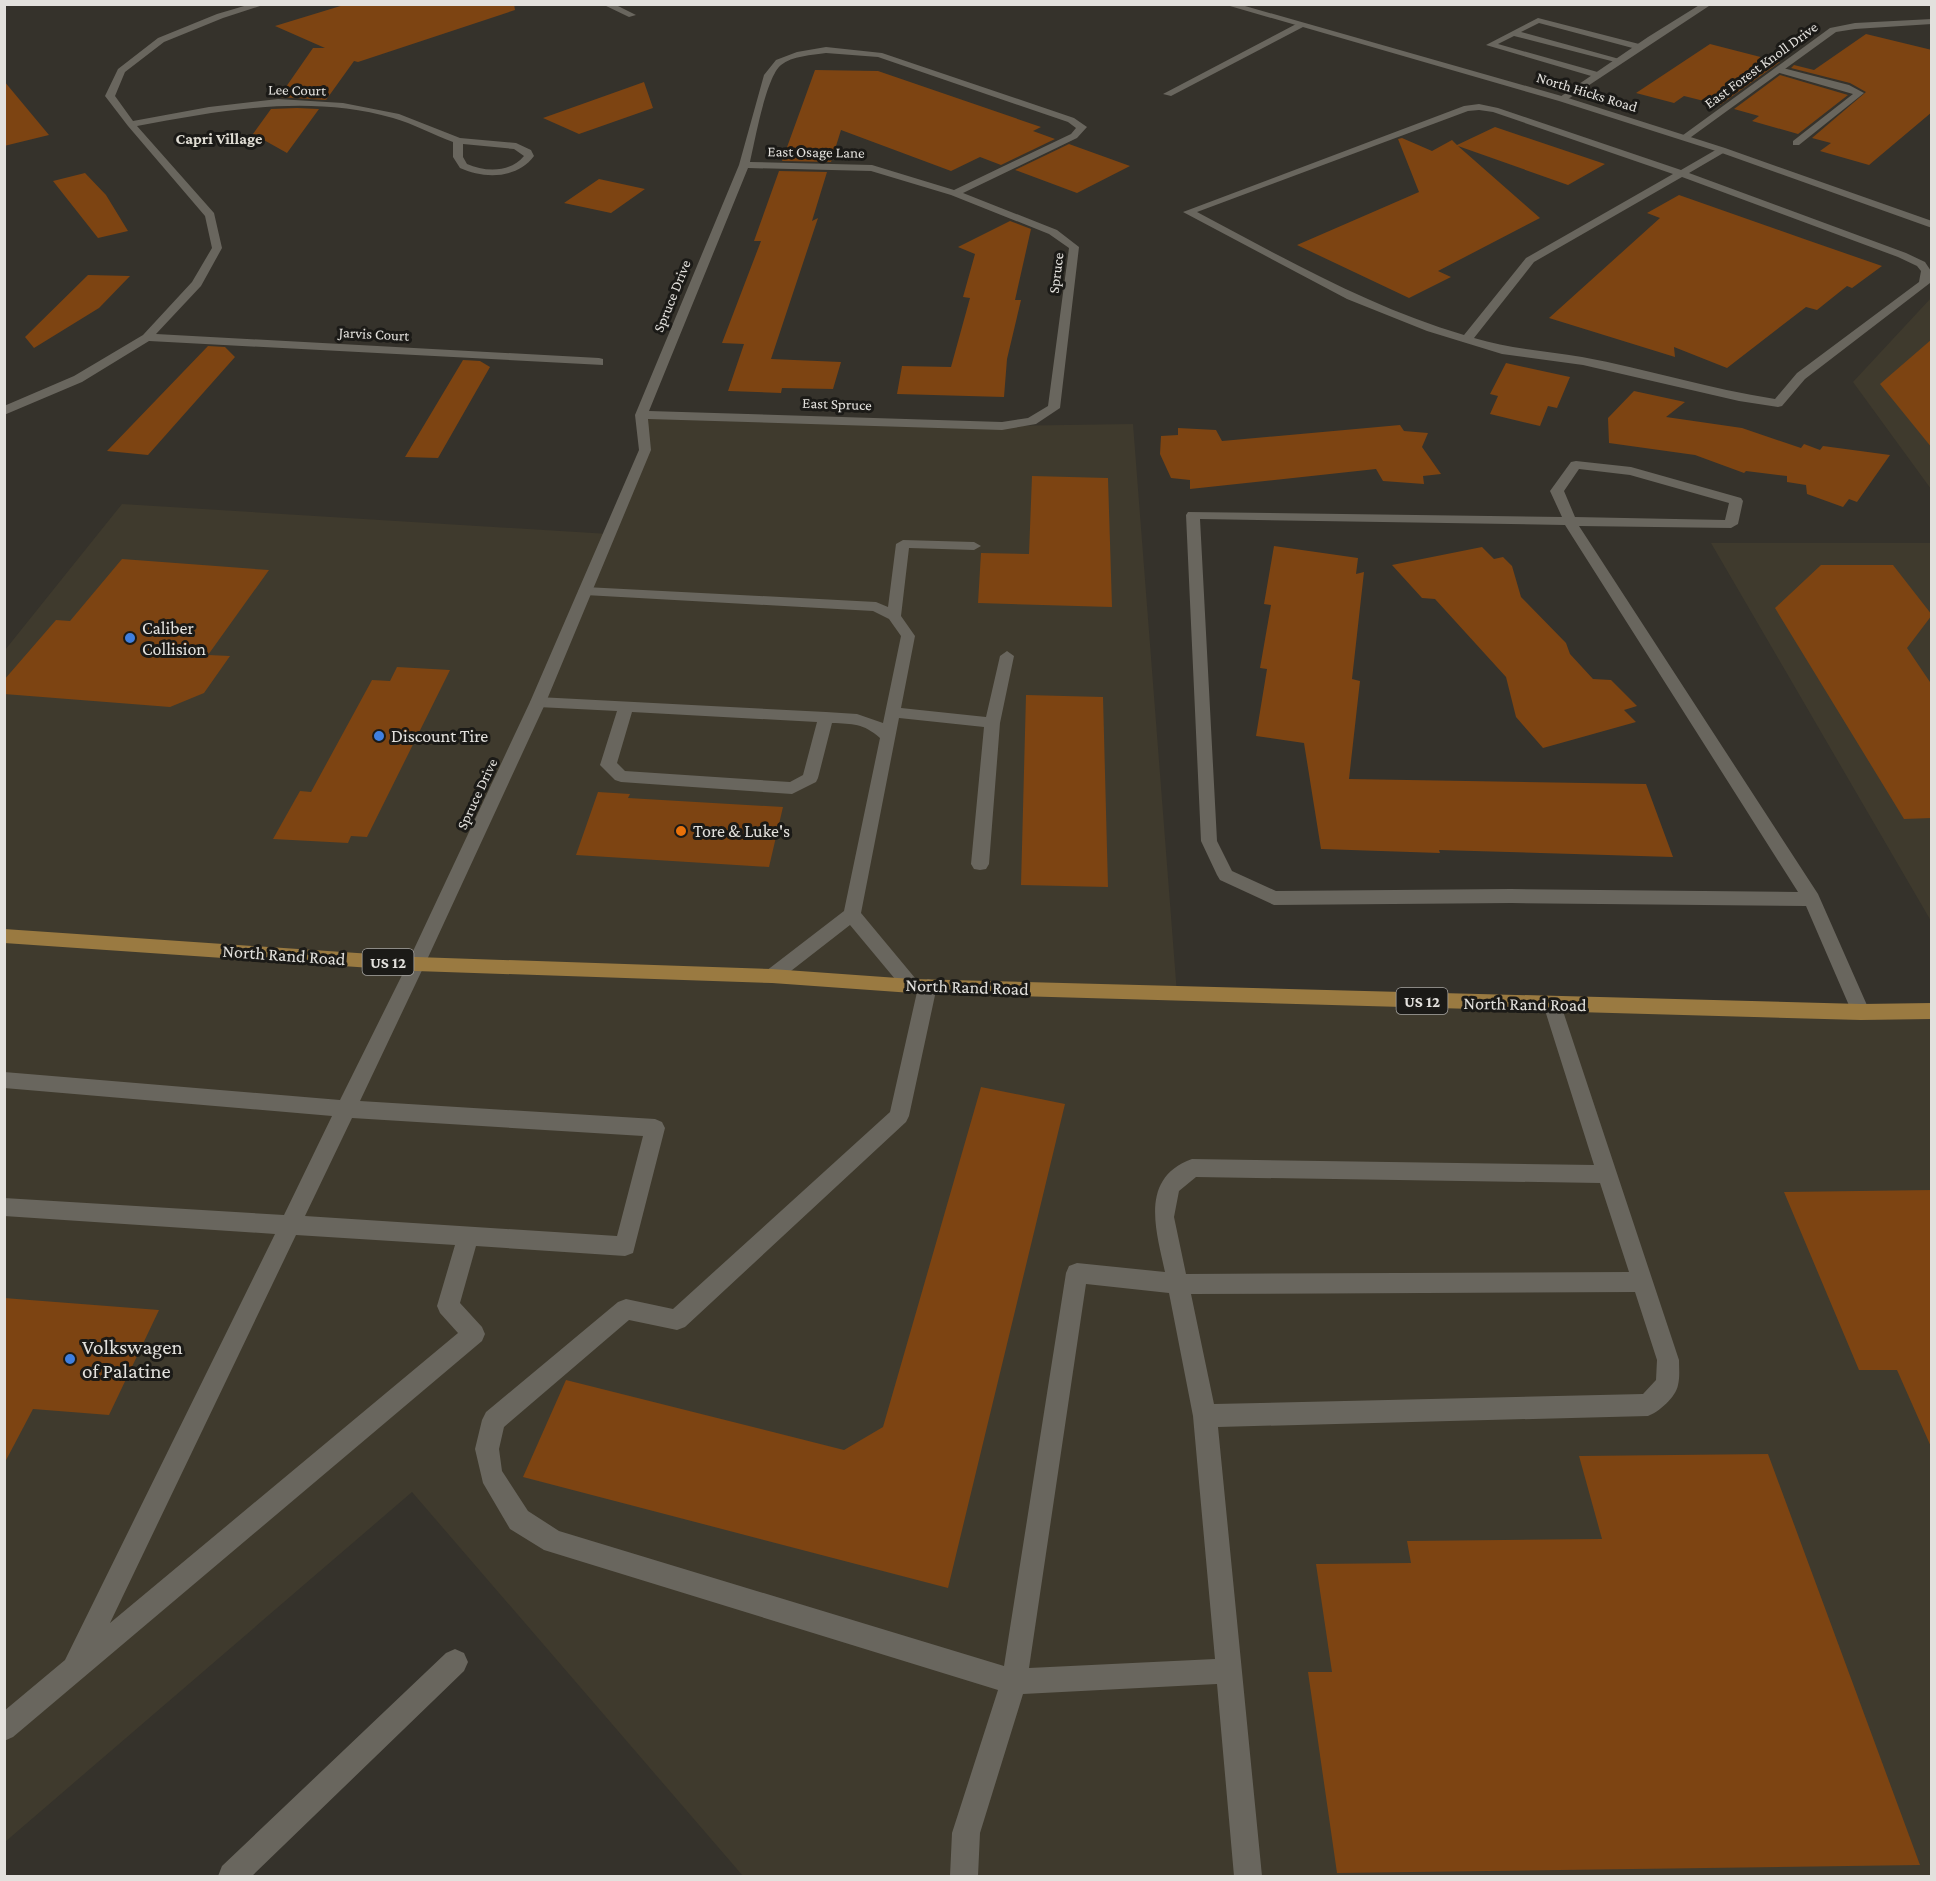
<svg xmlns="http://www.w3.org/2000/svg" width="1936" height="1881" viewBox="0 0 1936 1881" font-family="'Crimson Pro',serif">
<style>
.built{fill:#3f3a2d}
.building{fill:#7d4412}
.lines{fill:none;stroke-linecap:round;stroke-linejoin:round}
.lane{fill:#69665e;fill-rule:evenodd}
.street{fill:#69665e;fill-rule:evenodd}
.secondary{fill:#69665e;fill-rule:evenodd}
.primary{fill:#9a7a41;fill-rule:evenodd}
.shop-dot{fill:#3f7fe0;stroke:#1b1a17;stroke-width:2}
.food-dot{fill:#e8710a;stroke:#1b1a17;stroke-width:2}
.labels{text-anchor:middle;stroke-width:6;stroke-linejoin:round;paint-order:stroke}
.far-street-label{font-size:15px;fill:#e3e1dd;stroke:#1b1a17}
.far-neighbourhood-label{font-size:16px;font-weight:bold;fill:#dfdcd3;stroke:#1b1a17}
.shield{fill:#1b1a17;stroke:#a7a5a2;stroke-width:1.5}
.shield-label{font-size:16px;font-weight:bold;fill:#e3e1dd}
.poi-label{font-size:18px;fill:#e3e1dd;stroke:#1b1a17;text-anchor:start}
.street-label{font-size:18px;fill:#e3e1dd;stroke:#1b1a17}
.near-poi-label{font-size:21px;fill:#e3e1dd;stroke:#1b1a17;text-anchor:start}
</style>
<rect width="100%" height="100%" fill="#35322b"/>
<!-- built -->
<path class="built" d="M1931 298V489L1853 382Z
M641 415 1002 426 1133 424 1177 994 1931 1011V1876H743L412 1492 5 1842V650L122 504 609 534 645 450Z
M1711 543H1931V921Z"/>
<!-- building -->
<path class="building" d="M347 4H514L515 10 358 62 354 61 326 100 279 97 313 48H325L275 26Z
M1866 34 1932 50V112L1869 165 1820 151 1831 143 1812 138 1866 92 1850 83 1791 68 1794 65 1814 70Z
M1710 44 1780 62 1720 105 1684 96 1674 103 1636 93Z
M815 70 878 71 1041 127 1033 131 1055 139 1001 165 980 157 951 171 841 130 831 162 782 161Z
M1780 75 1848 95 1798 134 1752 121 1759 116 1734 109Z
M4 81 49 135 4 146Z
M644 82 653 108 579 134 543 118Z
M271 109 297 108 319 109 287 153 253 134Z
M1495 127 1605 164 1568 185 1458 146 1540 218 1438 271 1451 277 1409 298 1297 245 1419 192 1398 139 1402 138 1432 151 1452 140 1457 145Z
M1069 144 1130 166 1077 193 1015 170Z
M779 171 827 172 812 221 818 218 771 359 841 362 833 389 782 388 781 393 728 391 744 344 722 343 761 241H754Z
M85 173 106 195 128 231 98 238 53 181Z
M599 179 645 189 611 213 564 203Z
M1679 195 1807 240 1882 266 1852 288 1847 286 1817 310 1806 307 1727 368 1674 347 1675 357 1549 318 1660 218 1647 213Z
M1010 221 1031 229 1015 300H1021L1007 359 1004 397 897 394 902 366 951 367 970 298 963 297 975 254 958 247Z
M88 275 130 276 99 308 34 348 25 337Z
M1932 339V448L1880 384Z
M208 346 225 347 235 357 148 455 107 451Z
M463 360 480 361 490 367 438 458 405 457Z
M1506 363 1570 377 1557 408 1548 406 1540 426 1490 414 1498 396 1490 394Z
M1634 391 1685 402 1666 417 1742 428 1801 448 1804 444 1820 450 1823 446 1890 455 1857 502 1849 499 1843 507 1807 494 1806 485 1787 482V476L1746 471 1744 473 1695 455 1609 443 1608 418Z
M1400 425 1404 431 1428 433 1422 447 1441 474 1423 476 1424 484 1383 481 1376 469 1190 489V480L1171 478 1160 454 1161 436 1178 435V428L1216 430 1222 441Z
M1032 476 1108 478 1112 607 978 603 981 553 1029 554Z
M1274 546 1358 558 1356 574 1364 572 1352 679 1360 681 1349 779 1646 784 1673 857 1439 850 1440 853 1321 849 1304 743 1256 736 1267 669 1260 668 1271 605 1264 604Z
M1482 547 1494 559 1503 557 1512 566 1521 597 1566 643 1570 654 1593 679 1611 680 1637 706 1624 710 1636 722 1543 748 1516 717 1506 677 1435 599 1422 598 1392 565Z
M122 559 269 570 208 655 230 656 204 693 170 707 4 694V680L56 620 70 621Z
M1821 565H1893L1932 615 1907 648 1932 685V818L1904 819 1775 608Z
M397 667 450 670 367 837 351 836 348 843 273 839 300 791 311 792 372 680 390 681Z
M1026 695 1103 697 1108 887 1021 885Z
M598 792 630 794 628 798 783 807 769 867 576 855Z
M981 1087 1065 1104 948 1588 523 1477 566 1380 844 1450 883 1427Z
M1932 1190V1449L1897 1370H1859L1784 1192Z
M4 1298 159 1310 109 1415 33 1409 4 1464Z
M1768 1454 1920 1865 1337 1873 1308 1672H1332L1316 1564 1411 1563 1407 1541 1602 1539 1579 1456Z"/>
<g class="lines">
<!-- lane -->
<path class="lane" d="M1538 18 1643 45 1644 47 1640 50 1539 23 1521 32 1623 60 1619 63 1514 36 1498 44 1601 73V77L1598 78 1486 45Z
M1300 22 1304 25 1303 27 1171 96 1163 94Z
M1779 67 1849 85 1864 93 1799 145H1793V141L1853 94 1776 72V68Z
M903 540 974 542 981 546 974 550 909 548 901 616 915 636 901 708 986 717 1000 656 1007 651 1014 656 1000 723 989 864 986 869 980 870 974 869 971 864 984 727 899 718 861 913 920 984 928 979 935 981 937 986 909 1116 906 1122 685 1327 677 1330 629 1320 504 1427 499 1449 502 1471 528 1511 559 1531 1004 1666 1066 1273 1069 1266 1077 1263 1165 1272C1156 1230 1139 1178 1192 1159L1594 1165 1543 1004 1545 999 1552 996 1559 999 1679 1360C1679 1368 1680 1377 1678 1385 1676 1397 1659 1412 1648 1416L1218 1427 1262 1876H1234L1217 1684 1023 1694 980 1833 978 1876H950L952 1833 998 1690 544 1550 510 1529 483 1483 475 1449 482 1420 486 1412 618 1302 626 1299 673 1309 890 1112 917 992 912 993 905 991 850 925 778 981 772 983 766 981 763 976 766 971 844 911 880 738C863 723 853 724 832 723L818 778 816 782 792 794 621 782 615 780 600 765 617 711 538 707 530 702 538 697 826 712 857 714 883 723 901 636 889 619 873 611 585 595 578 591 585 587 876 602 888 607 896 544ZM632 712 817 722 803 775 790 782 625 771 617 763ZM1196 1177 1600 1183 1629 1272 1186 1274 1174 1217 1179 1191ZM1086 1284 1169 1293 1193 1416 1215 1659 1029 1668ZM1635 1292 1657 1360 1656 1380 1643 1394 1214 1404 1191 1294Z
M416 957 422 959 425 964 360 1101 655 1119 662 1122 665 1128 633 1253 625 1256 476 1246 460 1303 482 1327 485 1334 482 1341 13 1737 4 1741V1711L65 1660 275 1234 4 1216V1198L284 1215 332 1116 4 1088V1072L340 1100 410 959ZM352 1118 643 1136 617 1236 305 1216ZM296 1235 455 1245 437 1306 440 1313 458 1333 110 1623Z
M455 1649 464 1653 468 1662 464 1671 252 1876H218L222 1866 446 1653Z"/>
<!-- street -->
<path class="street" d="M251 4H266L223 18 164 42 125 72 115 96 133 121 209 107 278 99 343 103 399 114 460 138 516 143 531 150 534 156C517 179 484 179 460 168L453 157V142C434 135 414 124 393 118 309 94 222 110 137 126L214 213 222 248 201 286 156 334 599 358 603 359V365L149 341 82 382 4 415V406L74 376 143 335 192 282 212 248 205 216 128 126 105 96 118 69 158 38 217 14ZM463 144 514 149 524 156C510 173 485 172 467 164L463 157Z
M602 4H614L636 15 629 17Z
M1701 4H1712L1565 101 1557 99 1648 37Z
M1932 19V24L1855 29 1836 32 1687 140 1679 138 1830 28 1855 23Z
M826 47 882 53 1074 118 1087 127 1077 138 963 193 1057 230 1079 247 1060 408 1036 424 1002 430 648 419 651 450 546 702 425 964 422 969 416 971 410 969 407 964 530 702 639 450 635 415 739 165 764 75 776 60 797 52ZM826 53 878 57 1068 122 1076 128 1071 134 954 190 872 165 750 162C755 141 766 77 781 65 792 56 812 55 826 53ZM748 168 871 171 951 195 1049 234 1069 248 1048 406 1028 418 1002 422 649 411Z
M1479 104 1498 108 1681 170 1719 148H1725V152L1689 173 1906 253 1925 262 1931 271 1930 283 1805 379 1782 406 1778 407 1739 401 1583 365 1502 354 1427 331 1347 299 1183 212 1464 106ZM1479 110 1493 112 1673 174 1526 258 1464 335C1369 307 1284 258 1197 212L1468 111ZM1682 177 1898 257 1917 266 1921 271 1919 282 1797 373 1775 399C1710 389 1647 369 1582 357 1546 351 1510 349 1474 338L1534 262Z
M1576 461 1631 467 1741 498 1743 501 1738 524 1731 528 1579 526 1818 894 1870 1012 1868 1017 1861 1020 1854 1017 1806 906 1511 903 1274 905 1220 880 1217 875 1201 841 1186 515 1188 512 1562 517 1550 491 1571 462ZM1579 469 1630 475 1729 503 1725 520 1575 517 1564 491ZM1200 519 1565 525 1798 892 1511 889 1276 891 1232 871 1217 841Z"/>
<!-- secondary -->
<path class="secondary" d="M1223 4H1238L1565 97 1725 148 1932 221V228L1719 152 1559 101Z"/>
<!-- primary -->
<path class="primary" d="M4 929 416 957 772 969 912 979 1861 1004 1932 1003V1019L1861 1020 912 993 772 983 416 971 4 943Z"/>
</g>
<!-- markers -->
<g class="shop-dot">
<circle cx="130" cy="638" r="6"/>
<circle cx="379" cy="736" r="6"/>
<circle cx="70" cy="1359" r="6"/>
</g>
<circle class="food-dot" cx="681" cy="831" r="6"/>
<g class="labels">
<!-- far-street labels -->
<g class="far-street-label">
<text transform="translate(1761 65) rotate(-36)" y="5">East Forest Knoll Drive</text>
<text transform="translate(297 90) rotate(1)" y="5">Lee Court</text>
<text transform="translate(1587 92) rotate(17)" y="5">North Hicks Road</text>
<text transform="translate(816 152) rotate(1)" y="5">East Osage Lane</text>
<text transform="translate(1056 273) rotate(-83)" y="5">Spruce</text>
<text transform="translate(672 296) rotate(-68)" y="5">Spruce Drive</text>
<text transform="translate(374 334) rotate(3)" y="5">Jarvis Court</text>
<text transform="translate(837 404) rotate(2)" y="5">East Spruce</text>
<text transform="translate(477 794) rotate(-65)" y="5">Spruce Drive</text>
</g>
<!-- far-neighbourhood labels -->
<g class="far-neighbourhood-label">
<text x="219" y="144">Capri Village</text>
</g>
<!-- shield labels -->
<g class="shield">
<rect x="362.5" y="949" width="51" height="26" rx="4.5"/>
<rect x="1396.5" y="988" width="51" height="26" rx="4.5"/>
</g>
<g class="shield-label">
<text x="388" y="968">US 12</text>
<text x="1422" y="1007">US 12</text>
</g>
<!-- poi labels -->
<g class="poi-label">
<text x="142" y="634">Caliber<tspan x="142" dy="21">Collision</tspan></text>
<text x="391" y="742">Discount Tire</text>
<text x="693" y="837">Tore &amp; Luke's</text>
</g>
<!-- street labels -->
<g class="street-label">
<text transform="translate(284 955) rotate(4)" y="6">North Rand Road</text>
<text transform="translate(967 987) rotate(2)" y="6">North Rand Road</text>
<text transform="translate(1525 1004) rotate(1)" y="6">North Rand Road</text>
</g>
<!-- near-poi labels -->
<g class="near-poi-label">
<text x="82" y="1354">Volkswagen<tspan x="82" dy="24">of Palatine</tspan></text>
</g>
</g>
<!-- border -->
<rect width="1936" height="1881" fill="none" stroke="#e3e1dd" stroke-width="12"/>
</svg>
